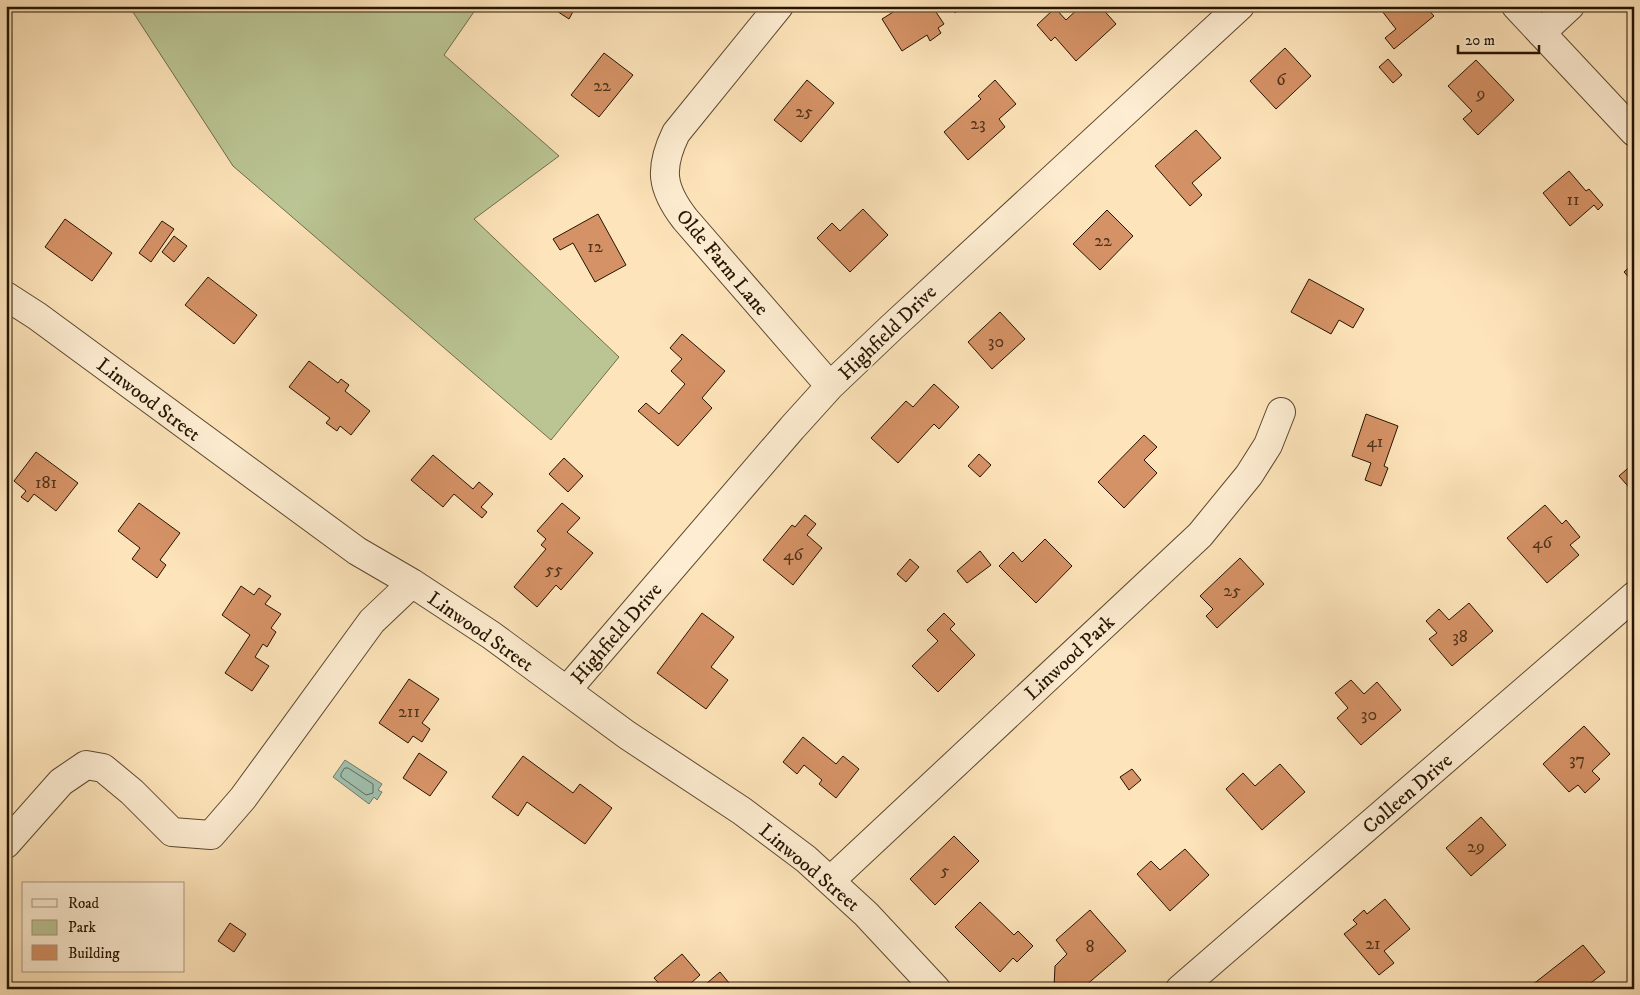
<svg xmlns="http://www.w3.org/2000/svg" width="1640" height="995" viewBox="0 0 1640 995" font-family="'IM FELL DW Pica',serif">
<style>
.green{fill:#bbc594;stroke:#706c4a}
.water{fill:#a0bfad;stroke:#6f7b68}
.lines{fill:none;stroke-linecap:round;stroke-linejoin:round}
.shore{stroke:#626a56;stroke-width:1}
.building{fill:#d59266;stroke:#251400}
.minor-casing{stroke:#5b482e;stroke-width:30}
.minor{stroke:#feedd2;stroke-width:28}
.labels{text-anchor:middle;stroke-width:4;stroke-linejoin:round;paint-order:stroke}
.number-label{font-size:18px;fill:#51341a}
.street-label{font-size:20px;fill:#251400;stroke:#feedd2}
</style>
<rect width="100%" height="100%" fill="#fee4ba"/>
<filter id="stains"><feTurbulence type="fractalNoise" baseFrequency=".004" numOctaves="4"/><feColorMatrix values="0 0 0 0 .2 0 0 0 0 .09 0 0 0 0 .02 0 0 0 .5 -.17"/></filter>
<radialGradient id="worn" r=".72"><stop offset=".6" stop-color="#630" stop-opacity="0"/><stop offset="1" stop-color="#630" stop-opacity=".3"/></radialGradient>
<!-- green -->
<path class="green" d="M129 6H478L444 55 559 156 474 219 619 357 551 440 233 166Z"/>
<!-- water -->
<path class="water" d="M345 760 382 784 378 790 382 792 377 800 374 797 369 804 333 777Z"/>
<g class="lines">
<!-- shore -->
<path class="shore" d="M345 768H348L373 784V793L366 795 341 777V774Z"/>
</g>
<!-- building -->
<path class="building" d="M549 6H576L569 19Z
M903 6H937L934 9 944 24 938 28 941 33 930 41 927 35 902 51 882 19Z
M950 6H963L955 13Z
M1081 6H1100L1116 24 1076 61 1055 37 1051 41 1037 25 1055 8 1066 20Z
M1378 6H1425L1434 16 1394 49 1385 38 1396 29Z
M1285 48 1311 76 1276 109 1250 81Z
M604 53 633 75 599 117 571 95Z
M1388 59 1402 75 1393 83 1379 67Z
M1476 60 1514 100 1478 135 1463 119 1472 111 1448 86Z
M807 80 834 103 801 142 774 120Z
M995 80 1016 104 999 119 1005 127 968 160 944 132 981 99 978 96Z
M1196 130 1221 158 1192 183 1202 195 1190 206 1155 166Z
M1569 171 1586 191 1589 189 1603 205 1598 210 1594 205 1570 226 1543 193Z
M863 209 888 235 850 272 817 238 832 223 840 231Z
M1107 210 1133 236 1100 270 1073 244Z
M598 214 626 265 595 282 573 243 560 250 553 239Z
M65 219 112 253 92 281 45 247Z
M162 221 174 229 151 262 139 253Z
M174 236 187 246 174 262 162 252Z
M1634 263V283L1624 272Z
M208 277 257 315 234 344 185 305Z
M1309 279 1364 309 1353 328 1339 320 1331 334 1291 312Z
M1000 312 1025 339 992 369 968 342Z
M682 334 725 371 702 398 712 408 678 446 638 411 646 403 659 414 685 384 671 371 682 359 670 348Z
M309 361 338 383 341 379 349 385 345 391 370 411 351 435 340 426 337 431 326 423 330 418 289 387Z
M934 384 959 407 939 429 934 424 898 463 871 438 906 401 913 407Z
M1366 414 1398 426 1384 466 1388 468 1381 486 1365 480 1371 463 1352 456Z
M1144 435 1157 447 1144 460 1157 473 1124 508 1098 482Z
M36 452 78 483 56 511 34 494 28 502 21 497 26 491 14 481Z
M979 454 991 465 980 477 968 466Z
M433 455 473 489 479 482 493 494 481 507 487 512 482 518 454 494 443 507 411 480Z
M564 458 583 476 568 492 549 474Z
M1634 463V493L1619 476Z
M139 503 180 533 160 560 166 565 157 578 132 559 140 548 118 531Z
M562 503 580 518 567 532 593 553 561 590 556 585 537 607 514 587 546 549 541 545 546 539 537 531Z
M1545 505 1562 524 1566 520 1580 537 1570 545 1579 555 1547 583 1507 538Z
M805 515 816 524 807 535 822 548 793 585 763 560 792 525 795 527Z
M1045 539 1072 566 1036 603 999 566 1013 552 1022 562Z
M980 551 991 565 967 583 957 571Z
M1240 558 1264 584 1217 628 1206 616 1213 609 1200 596Z
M910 559 919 567 906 582 897 574Z
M241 586 254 595 259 588 271 596 265 604 281 614 271 628 276 632 267 647 263 644 255 657 269 666 252 691 225 673 250 635 222 615Z
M1469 603 1493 631 1452 666 1429 639 1437 633 1426 621 1439 609 1449 620Z
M702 613 734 637 711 667 728 680 706 709 657 673Z
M944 613 955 624 950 629 975 655 938 692 912 666 938 641 927 630Z
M409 679 439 699 422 723 430 729 422 742 413 736 408 743 379 723Z
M1351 680 1364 694 1377 682 1401 710 1361 745 1337 718 1348 708 1335 693Z
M1584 726 1610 754 1592 771 1600 779 1585 793 1578 785 1569 792 1543 764Z
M803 737 836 764 843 756 859 769 836 798 819 784 822 780 804 765 797 774 783 762Z
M419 753 447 772 430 796 403 778Z
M523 756 573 793 580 784 612 808 585 844 527 802 518 816 492 797Z
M1280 764 1305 792 1262 830 1226 789 1243 773 1255 786Z
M1132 769 1141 780 1129 790 1120 777Z
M1481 817 1506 845 1471 876 1446 848Z
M954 836 979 861 935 905 910 879Z
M1185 849 1209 875 1170 911 1137 874 1151 861 1160 870Z
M1385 899 1410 929 1384 951 1394 963 1379 975 1344 934 1357 924 1353 920 1364 910 1367 914Z
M980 902 1014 935 1018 931 1033 946 1017 962 1013 958 1000 972 955 927Z
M1090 910 1126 951 1085 986 1087 989H1055L1054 987 1055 966 1067 954 1056 940Z
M230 923 246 934 234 952 218 941Z
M1583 945 1605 972 1583 989H1527Z
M682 954 700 975 691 983 696 989H664L654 978Z
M720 972 734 989H700Z"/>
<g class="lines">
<defs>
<path id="minor" d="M779 6 676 133C659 168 661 188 685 219L830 386
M1516 6 1634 132
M1541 33 1570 6
M6 296 37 316 357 551 412 583 491 635 627 735 742 811 806 859 866 914 936 989
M567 690 792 428 830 386 892 327 1240 6
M6 844 61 782 86 765 103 768 132 792 172 832 211 835 243 798 372 621 412 583
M830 881 1200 535 1249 475 1268 445 1281 412
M1180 989 1634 596"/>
</defs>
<!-- minor casing -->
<use href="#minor" class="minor-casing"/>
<!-- minor -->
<use href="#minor" class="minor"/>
</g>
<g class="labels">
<!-- number labels -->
<g class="number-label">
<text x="1281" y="85">6</text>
<text x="602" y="91">22</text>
<text x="1481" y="99">9</text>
<text x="804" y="117">25</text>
<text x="978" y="129">23</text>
<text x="1573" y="205">11</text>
<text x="1103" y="246">22</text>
<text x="595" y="252">12</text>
<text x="996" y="347">30</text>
<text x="1375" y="447">41</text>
<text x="46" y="488">181</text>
<text x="1542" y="548">46</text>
<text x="793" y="560">46</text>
<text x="554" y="575">55</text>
<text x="1232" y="596">25</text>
<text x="1460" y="642">38</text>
<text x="409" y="717">211</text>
<text x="1369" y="720">30</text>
<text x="1577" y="765">37</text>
<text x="1476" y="852">29</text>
<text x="945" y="876">5</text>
<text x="1373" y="949">21</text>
<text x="1090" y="952">8</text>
</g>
<!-- street labels -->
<g class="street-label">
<text transform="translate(723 262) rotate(50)" y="7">Olde Farm Lane</text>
<text transform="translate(887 332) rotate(-44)" y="7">Highfield Drive</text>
<text transform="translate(149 399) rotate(37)" y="7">Linwood Street</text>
<text transform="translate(481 631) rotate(35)" y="7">Linwood Street</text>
<text transform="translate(616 633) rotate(-49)" y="7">Highfield Drive</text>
<text transform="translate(1069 657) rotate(-43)" y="7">Linwood Park</text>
<text transform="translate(1407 793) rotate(-41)" y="7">Colleen Drive</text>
<text transform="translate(810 867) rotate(40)" y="7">Linwood Street</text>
</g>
</g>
<!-- margin -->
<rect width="1640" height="995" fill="none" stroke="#fee4ba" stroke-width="25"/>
<rect x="8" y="8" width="1625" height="980" fill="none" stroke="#251400" stroke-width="2.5"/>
<rect x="12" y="12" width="1615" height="970" fill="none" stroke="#251400"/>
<!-- legend -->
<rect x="22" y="882" width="162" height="90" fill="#feedd2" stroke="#a7967e"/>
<rect x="32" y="899" width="25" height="8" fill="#feedd2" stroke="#a7967e"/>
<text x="68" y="908" font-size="15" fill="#251400">Road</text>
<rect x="32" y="920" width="25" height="15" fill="#bbc594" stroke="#a7967e"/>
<text x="68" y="932" font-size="15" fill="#251400">Park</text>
<rect x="32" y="945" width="25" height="15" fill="#d59266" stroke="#a7967e"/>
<text x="68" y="958" font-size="15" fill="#251400">Building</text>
<!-- scale -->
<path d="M1458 45v8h81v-8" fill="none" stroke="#251400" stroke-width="2.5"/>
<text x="1465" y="45" font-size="15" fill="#251400" stroke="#feedd2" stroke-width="4" paint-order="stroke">20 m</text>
<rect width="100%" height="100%" filter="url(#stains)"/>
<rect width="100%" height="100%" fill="url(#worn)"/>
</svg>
